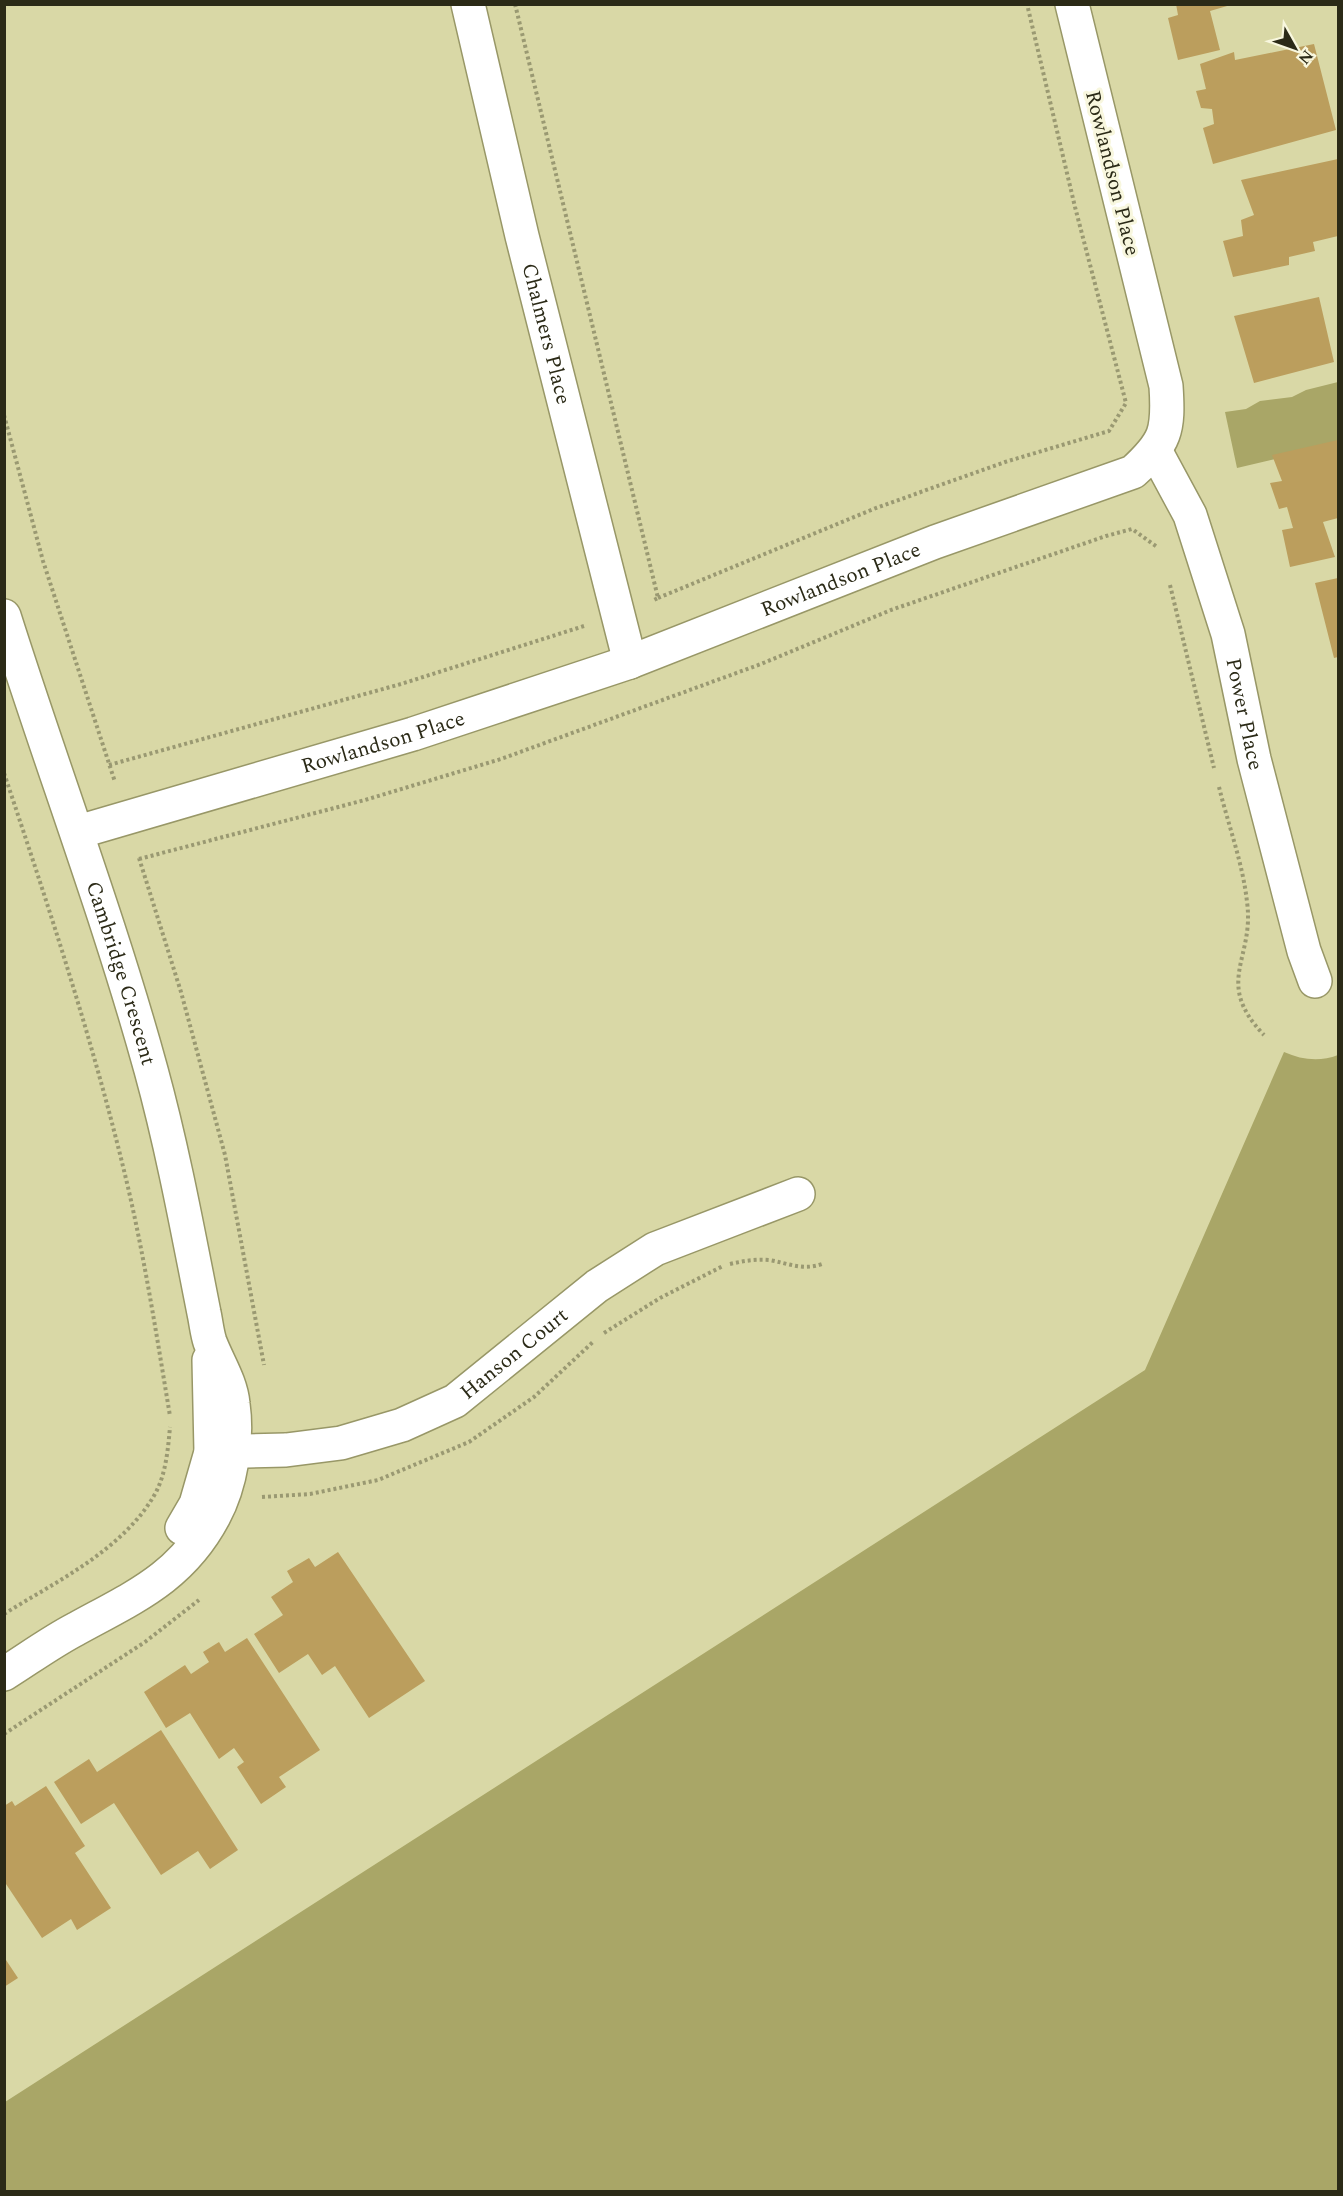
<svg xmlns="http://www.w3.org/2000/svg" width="1343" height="2196" viewBox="0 0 1343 2196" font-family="Spectral,serif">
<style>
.green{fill:#a9a667}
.building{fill:#bb9e5d}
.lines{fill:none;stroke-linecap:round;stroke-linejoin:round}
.street-casing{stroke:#989767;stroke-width:36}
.path{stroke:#9a9972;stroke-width:4;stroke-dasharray:3 3;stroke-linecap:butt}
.street{stroke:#fff;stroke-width:33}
.labels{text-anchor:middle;stroke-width:6;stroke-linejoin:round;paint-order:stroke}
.street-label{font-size:21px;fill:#2b2a17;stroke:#f8f7de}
</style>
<rect width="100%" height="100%" fill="#d9d8a6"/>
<!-- green -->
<path class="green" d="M1338 382V444L1237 468 1225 412 1246 409 1260 401 1292 397 1306 390Z
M1284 1052C1302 1060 1320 1062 1338 1055V2191H5V2102L1145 1370Z"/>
<!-- building -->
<path class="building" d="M1176 4H1234L1210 11 1220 50 1178 60 1168 18 1178 15Z
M1314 44 1336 130 1213 164 1203 128 1214 124 1212 109 1201 108 1196 91 1206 89 1200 64 1234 52 1235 60Z
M1338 159V236L1313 242 1315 251 1289 257V265L1233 277 1223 241 1243 236 1241 220 1254 215 1241 180Z
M1319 297 1334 362 1254 383 1234 316Z
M1338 440V518L1323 522 1335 557 1290 567 1282 530 1293 528 1287 507 1279 509 1270 483 1282 481 1272 455Z
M1338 578V657L1334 658 1315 583Z
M338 1552 425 1681 369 1718 335 1666 322 1675 308 1654 279 1673 254 1634 283 1615 271 1597 293 1582 287 1571 309 1558 315 1567Z
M247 1638 320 1750 279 1777 286 1787 261 1804 237 1767 244 1762 234 1748 219 1759 190 1713 166 1728 144 1692 185 1665 191 1674 209 1662 203 1652 219 1642 225 1652Z
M161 1730 238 1850 210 1869 198 1851 161 1875 114 1803 81 1824 54 1782 89 1759 97 1772Z
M46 1786 85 1846 75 1853 111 1908 77 1930 71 1919 42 1938 4 1881V1806L12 1801 15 1806Z
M4 1957 18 1978 4 1987Z"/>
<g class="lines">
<defs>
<g id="street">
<path id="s1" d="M468 4 522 236 630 662"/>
<path id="s2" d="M1156 452 1190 515 1228 634 1254 759 1304 951 1315 981"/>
<path id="s3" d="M4 616C52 768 109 917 151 1070 173 1150 188 1232 204 1313 206 1322 207 1333 210 1342 218 1363 231 1382 233 1404 238 1440 231 1485 214 1516 181 1578 134 1597 76 1629 51 1642 28 1659 4 1674"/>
<path id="s4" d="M78 832 413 734 630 662 935 542 1133 472C1166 442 1169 431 1166 386L1072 4"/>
<path id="s5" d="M211 1452 286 1450 341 1443 402 1425 455 1401 597 1286 655 1249 798 1194"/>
<path d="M182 1528 196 1504 211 1452 209 1360"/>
</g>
</defs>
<!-- street casing -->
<use href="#street" class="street-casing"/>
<!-- path -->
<path class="path" d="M515 4 658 598 652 601
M4 415 43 561 115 782
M1170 585 1214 768
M658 598 876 508 1005 462 1109 431 1126 403 1075 207 1027 4
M109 765 401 684 584 626
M4 773C49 908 94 1044 127 1183 145 1260 157 1338 170 1416
M1219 787C1228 824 1243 864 1247 902 1255 959 1213 982 1264 1035
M139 858 181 992 225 1155 264 1365
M139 859 365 800 501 759 761 664 891 610 1106 536 1132 529 1157 547
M730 1264C743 1261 755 1259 769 1260 788 1263 802 1271 822 1264
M604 1333 660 1298 723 1266
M262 1497 310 1494 378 1480 469 1442 534 1397 594 1341
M4 1614C57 1581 123 1550 155 1494 166 1474 168 1449 170 1427
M4 1734 145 1642 199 1600"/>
<!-- street -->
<use href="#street" class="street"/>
</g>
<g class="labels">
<!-- street labels -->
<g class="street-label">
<text transform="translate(1113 173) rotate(76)" y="7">Rowlandson Place</text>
<text dy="7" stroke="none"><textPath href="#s1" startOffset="339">Chalmers Place</textPath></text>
<text dy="7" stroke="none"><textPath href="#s4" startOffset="804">Rowlandson Place</textPath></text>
<text dy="7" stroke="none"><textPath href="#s2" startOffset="278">Power Place</textPath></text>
<text dy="7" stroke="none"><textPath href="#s4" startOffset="318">Rowlandson Place</textPath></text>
<text dy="7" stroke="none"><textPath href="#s3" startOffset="376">Cambridge Crescent</textPath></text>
<text dy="7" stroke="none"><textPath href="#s5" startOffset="328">Hanson Court</textPath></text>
</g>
</g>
<!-- border -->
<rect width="1343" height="2196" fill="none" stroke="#2b2a17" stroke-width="12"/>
<!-- north arrow -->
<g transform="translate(1295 48) rotate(130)" stroke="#f8f7de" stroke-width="4.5" paint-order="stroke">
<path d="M0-4.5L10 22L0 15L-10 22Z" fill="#2b2a17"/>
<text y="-9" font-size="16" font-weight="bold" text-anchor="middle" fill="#2b2a17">N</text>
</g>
</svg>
